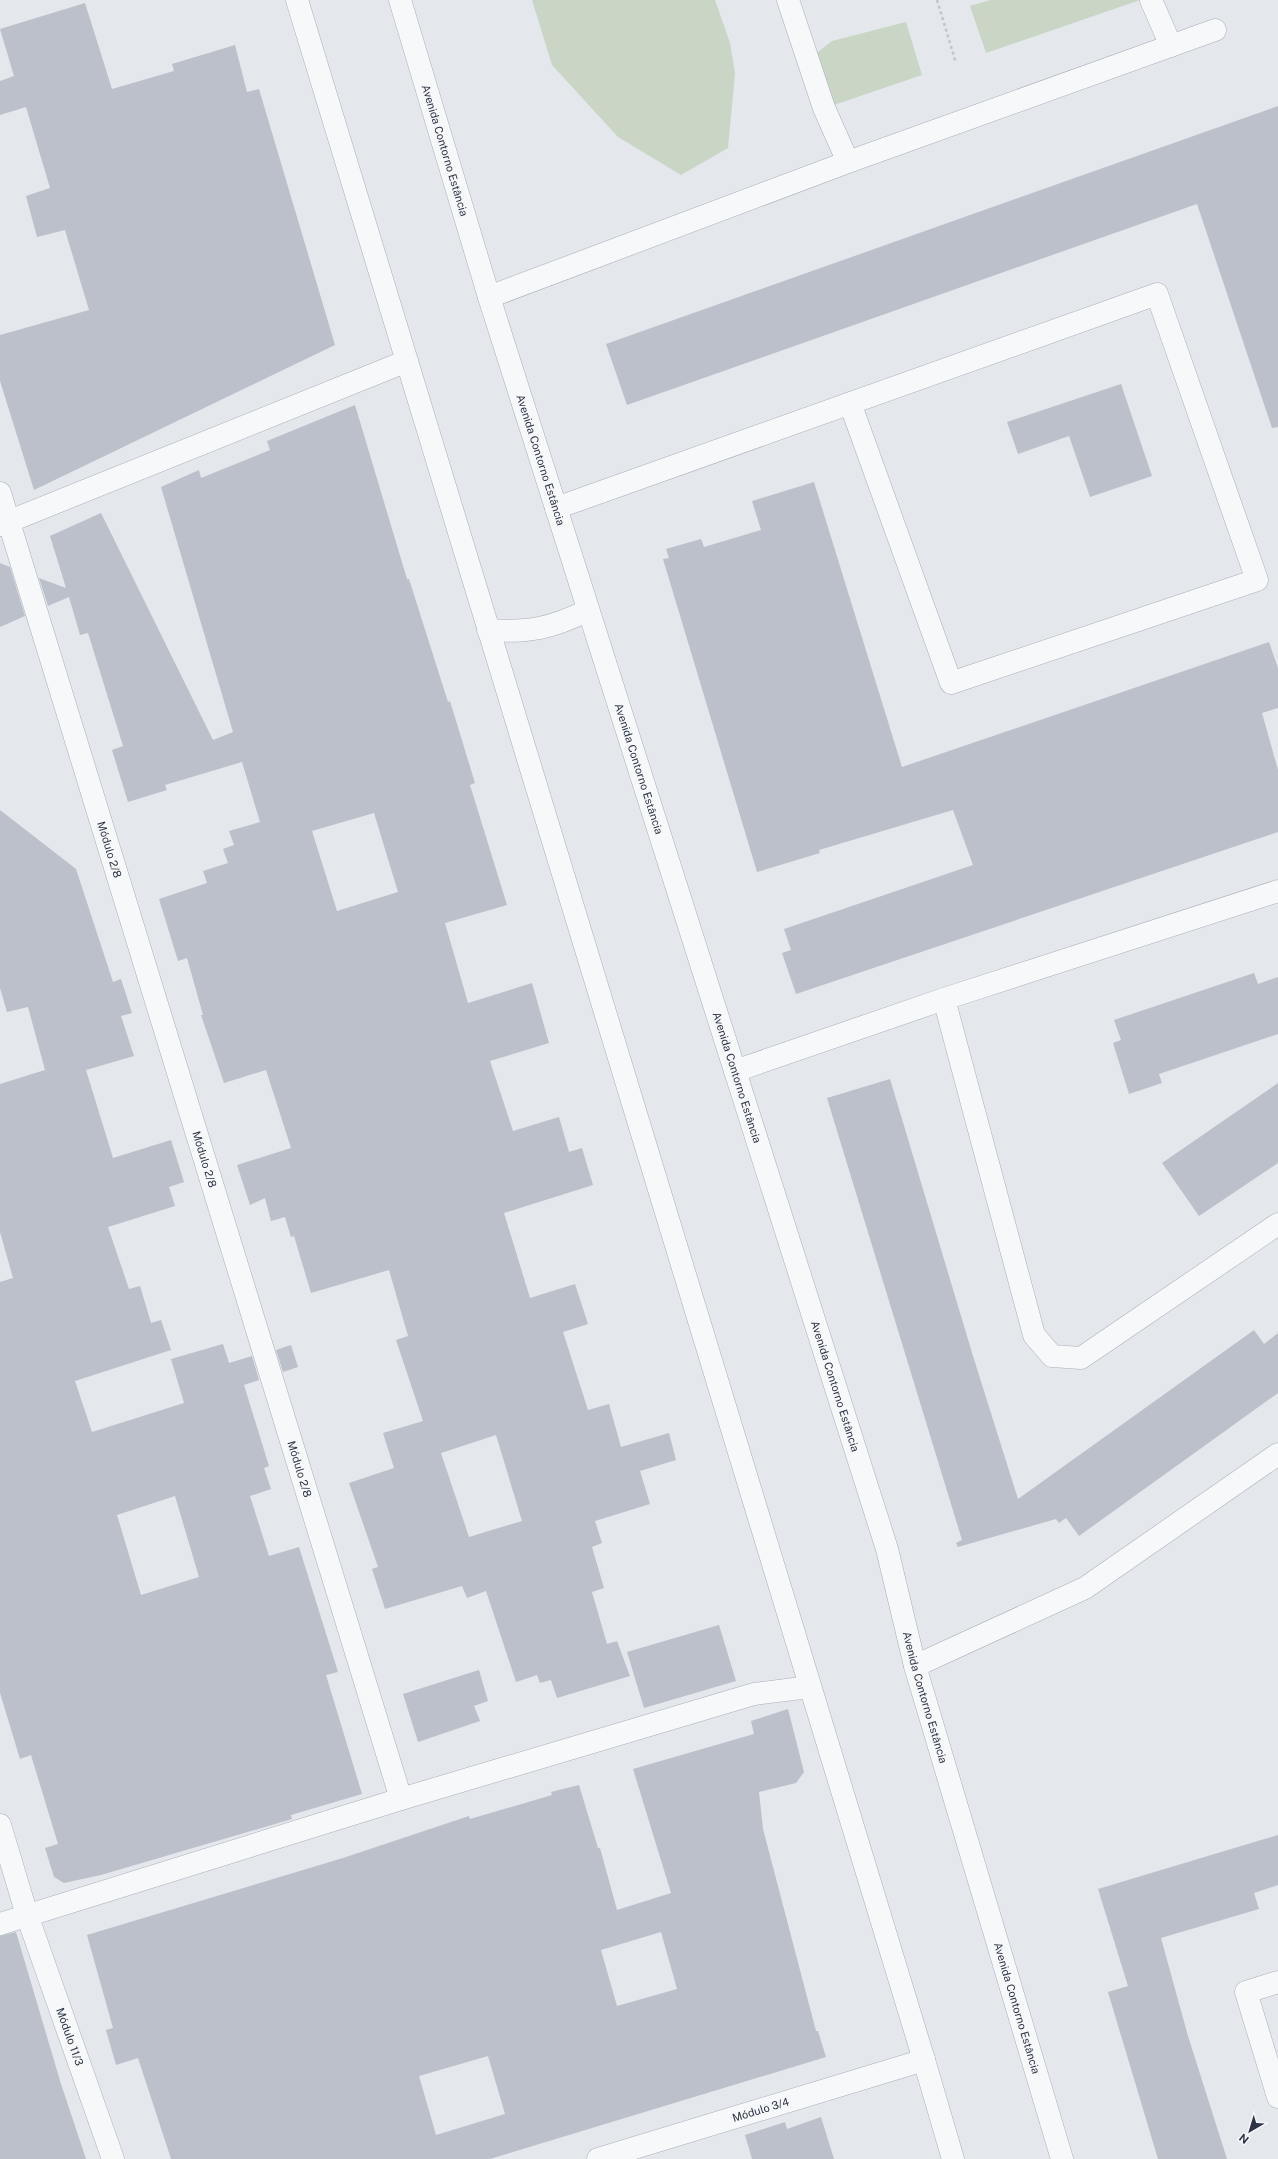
<svg xmlns="http://www.w3.org/2000/svg" width="1278" height="2159" viewBox="0 0 1278 2159" font-family="'Public Sans',sans-serif">
<style>
.green{fill:#c9d6c5}
.building{fill:#bbc0ca;fill-rule:evenodd}
.lines{fill:none;stroke-linecap:round;stroke-linejoin:round}
.minor-casing{stroke:#a9aeb7;stroke-width:23}
.path{stroke:#c2c5cb;stroke-width:2.5;stroke-dasharray:3 3;stroke-linecap:butt}
.minor{stroke:#f7f8fa;stroke-width:22}
.labels{text-anchor:middle;stroke-width:3.5;stroke-linejoin:round;paint-order:stroke}
.street-label{font-size:11px;fill:#2b3445;stroke:#f4f6f9}
</style>
<rect width="100%" height="100%" fill="#e4e7ec"/>
<!-- green -->
<path class="green" d="M532 0H715L730 43 735 73 728 148 681 175 618 137 552 65Z
M990 0H1140L986 53 970 6Z
M906 22 922 75 834 105 813 58 819 51 832 41Z"/>
<!-- building -->
<path class="building" d="M85 3 112 89 174 71 172 64 235 45 247 92 259 89 335 345 34 490 0 381V335L89 310 65 230 37 237 26 196 50 188 26 107 0 115V81L14 76 0 29Z
M1278 106V427L1272 428 1197 204 627 405 606 344Z
M1121 384 1152 476 1090 497 1069 436 1018 454 1007 422Z
M355 405 407 579H409L448 702 450 701 475 783 470 785 507 905 445 923 468 1003 532 983 549 1043 490 1061 513 1131 559 1117 569 1152 582 1148 593 1185 504 1213 530 1298 575 1284 588 1324 563 1332 588 1410 609 1404 621 1447 669 1433 676 1460 640 1471 650 1504 595 1521 602 1543 592 1547 604 1588 592 1592 607 1644 617 1641 630 1676 557 1698 551 1680 540 1683 537 1675 516 1682 486 1591 467 1598 462 1586 385 1609 372 1569 378 1567 349 1483 394 1468 383 1433 423 1421 396 1340 408 1336 389 1270 311 1293 294 1236 291 1237 285 1217 271 1221 265 1198 250 1205 237 1165 291 1148 266 1070 224 1083 201 1015H203L187 958 178 961 159 899 207 883 203 871 228 863 223 849 234 845 229 831 260 822 242 762 165 785 167 790 128 802 112 750 123 746 88 633 80 635 69 597 48 606 39 578 66 588 50 536 101 513 213 740 233 732 161 487 199 470 201 478 270 450 267 441ZM374 813 398 892 337 911 312 831ZM496 1435 522 1521 469 1537 441 1453Z
M814 482 902 767 1269 642 1278 668V708L1262 713 1278 770V832L796 994 782 953 791 950 784 929 973 865 953 810 819 850 820 853 757 872 663 559 669 558 666 549 701 539 704 547 761 530 752 501Z
M0 563 10 567 25 616 0 627Z
M0 810 76 869 113 982 121 979 132 1013 121 1016 134 1056 86 1070 113 1158 171 1140 184 1182 169 1187 175 1206 108 1227 129 1289 140 1286 151 1323 161 1320 171 1350 75 1381 92 1432 184 1403 171 1359 223 1344 229 1363 252 1356 259 1380 244 1385 269 1466 264 1468 271 1489 250 1496 269 1556 299 1547 338 1672 326 1675 362 1794 291 1815 292 1819 101 1875 64 1883 54 1877 45 1848 58 1844 31 1755 20 1759 0 1693V1282L13 1278 0 1232V1084L45 1070 28 1007 7 1012 0 988ZM175 1496 199 1577 141 1595 117 1515Z
M1254 973 1258 984 1278 977V1034L1159 1074 1162 1083 1129 1094 1113 1043 1121 1040 1114 1020Z
M890 1079 973 1356 1018 1499 1254 1330 1264 1344 1278 1333V1393L1079 1536 1066 1518 1059 1523 1056 1519 958 1547 956 1543 962 1540 827 1098Z
M1278 1083V1163L1199 1216 1162 1163Z
M291 1345 298 1367 283 1372 276 1350Z
M719 1625 736 1681 644 1708 627 1652Z
M479 1670 488 1701 474 1706 480 1721 418 1742 403 1694Z
M788 1709 804 1772 796 1783 759 1792 763 1829 816 2031H818L826 2057 490 2159H171L138 2058 116 2065 106 2030 113 2028 87 1935 343 1858 469 1816 470 1819 552 1795 551 1792 579 1785 598 1848H600L617 1910 671 1893 633 1769 754 1734 751 1721ZM661 1932 677 1989 617 2006 601 1950ZM488 2056 505 2114 436 2135 419 2076Z
M1278 1835V1885L1254 1893 1259 1909 1161 1938 1188 2036 1227 2159H1158L1108 1992 1128 1986 1098 1889Z
M16 1932 61 2084 86 2159H0V1936Z
M821 2117 834 2159H752L745 2135 785 2122 787 2129Z"/>
<g class="lines">
<defs>
<g id="minor">
<path d="M297 0 924 2060 953 2159"/>
<path id="s1" d="M400 0 489 297 887 1549 915 1666 1062 2159"/>
<path d="M788 0 824 108 848 162"/>
<path d="M1151 0 1171 46"/>
<path d="M489 297 848 162 1215 30"/>
<path id="s2" d="M0 493 401 1799"/>
<path d="M556 508 1157 294 1257 580 951 683 850 403"/>
<path d="M0 525 407 361"/>
<path d="M488 630C528 633 553 628 588 610"/>
<path d="M944 999 1034 1335 1052 1356 1081 1358 1278 1224"/>
<path d="M735 1071 944 999 1278 891"/>
<path d="M915 1666 1085 1588 1278 1454"/>
<path id="s3" d="M0 1825 27 1915 113 2159"/>
<path d="M0 1924 401 1799 754 1694 810 1687"/>
<path d="M1278 1982 1246 1992 1278 2097"/>
<path id="s4" d="M598 2159 924 2060"/>
</g>
</defs>
<!-- minor casing -->
<use href="#minor" class="minor-casing"/>
<!-- path -->
<path class="path" d="M937 0 956 63"/>
<!-- minor -->
<use href="#minor" class="minor"/>
</g>
<g class="labels">
<!-- street labels -->
<g class="street-label">
<text dy="4" stroke="none"><textPath href="#s1" startOffset="157">Avenida Contorno Estância</textPath></text>
<text dy="4" stroke="none"><textPath href="#s1" startOffset="481">Avenida Contorno Estância</textPath></text>
<text dy="4" stroke="none"><textPath href="#s1" startOffset="805">Avenida Contorno Estância</textPath></text>
<text dy="4" stroke="none"><textPath href="#s2" startOffset="373">Módulo 2/8</textPath></text>
<text dy="4" stroke="none"><textPath href="#s1" startOffset="1129">Avenida Contorno Estância</textPath></text>
<text dy="4" stroke="none"><textPath href="#s2" startOffset="697">Módulo 2/8</textPath></text>
<text dy="4" stroke="none"><textPath href="#s1" startOffset="1453">Avenida Contorno Estância</textPath></text>
<text dy="4" stroke="none"><textPath href="#s2" startOffset="1021">Módulo 2/8</textPath></text>
<text dy="4" stroke="none"><textPath href="#s1" startOffset="1777">Avenida Contorno Estância</textPath></text>
<text dy="4" stroke="none"><textPath href="#s1" startOffset="2101">Avenida Contorno Estância</textPath></text>
<text dy="4" stroke="none"><textPath href="#s3" startOffset="223">Módulo 11/3</textPath></text>
<text dy="4" stroke="none"><textPath href="#s4" startOffset="170">Módulo 3/4</textPath></text>
</g>
</g>
<!-- north arrow -->
<g transform="translate(1250 2131) rotate(218)" stroke="#f4f6f9" stroke-width="3" paint-order="stroke">
<path d="M0-3L7 15L0 10L-7 15Z" fill="#2b3445"/>
<text y="-6" font-size="11" font-weight="bold" text-anchor="middle" fill="#2b3445">N</text>
</g>
</svg>
